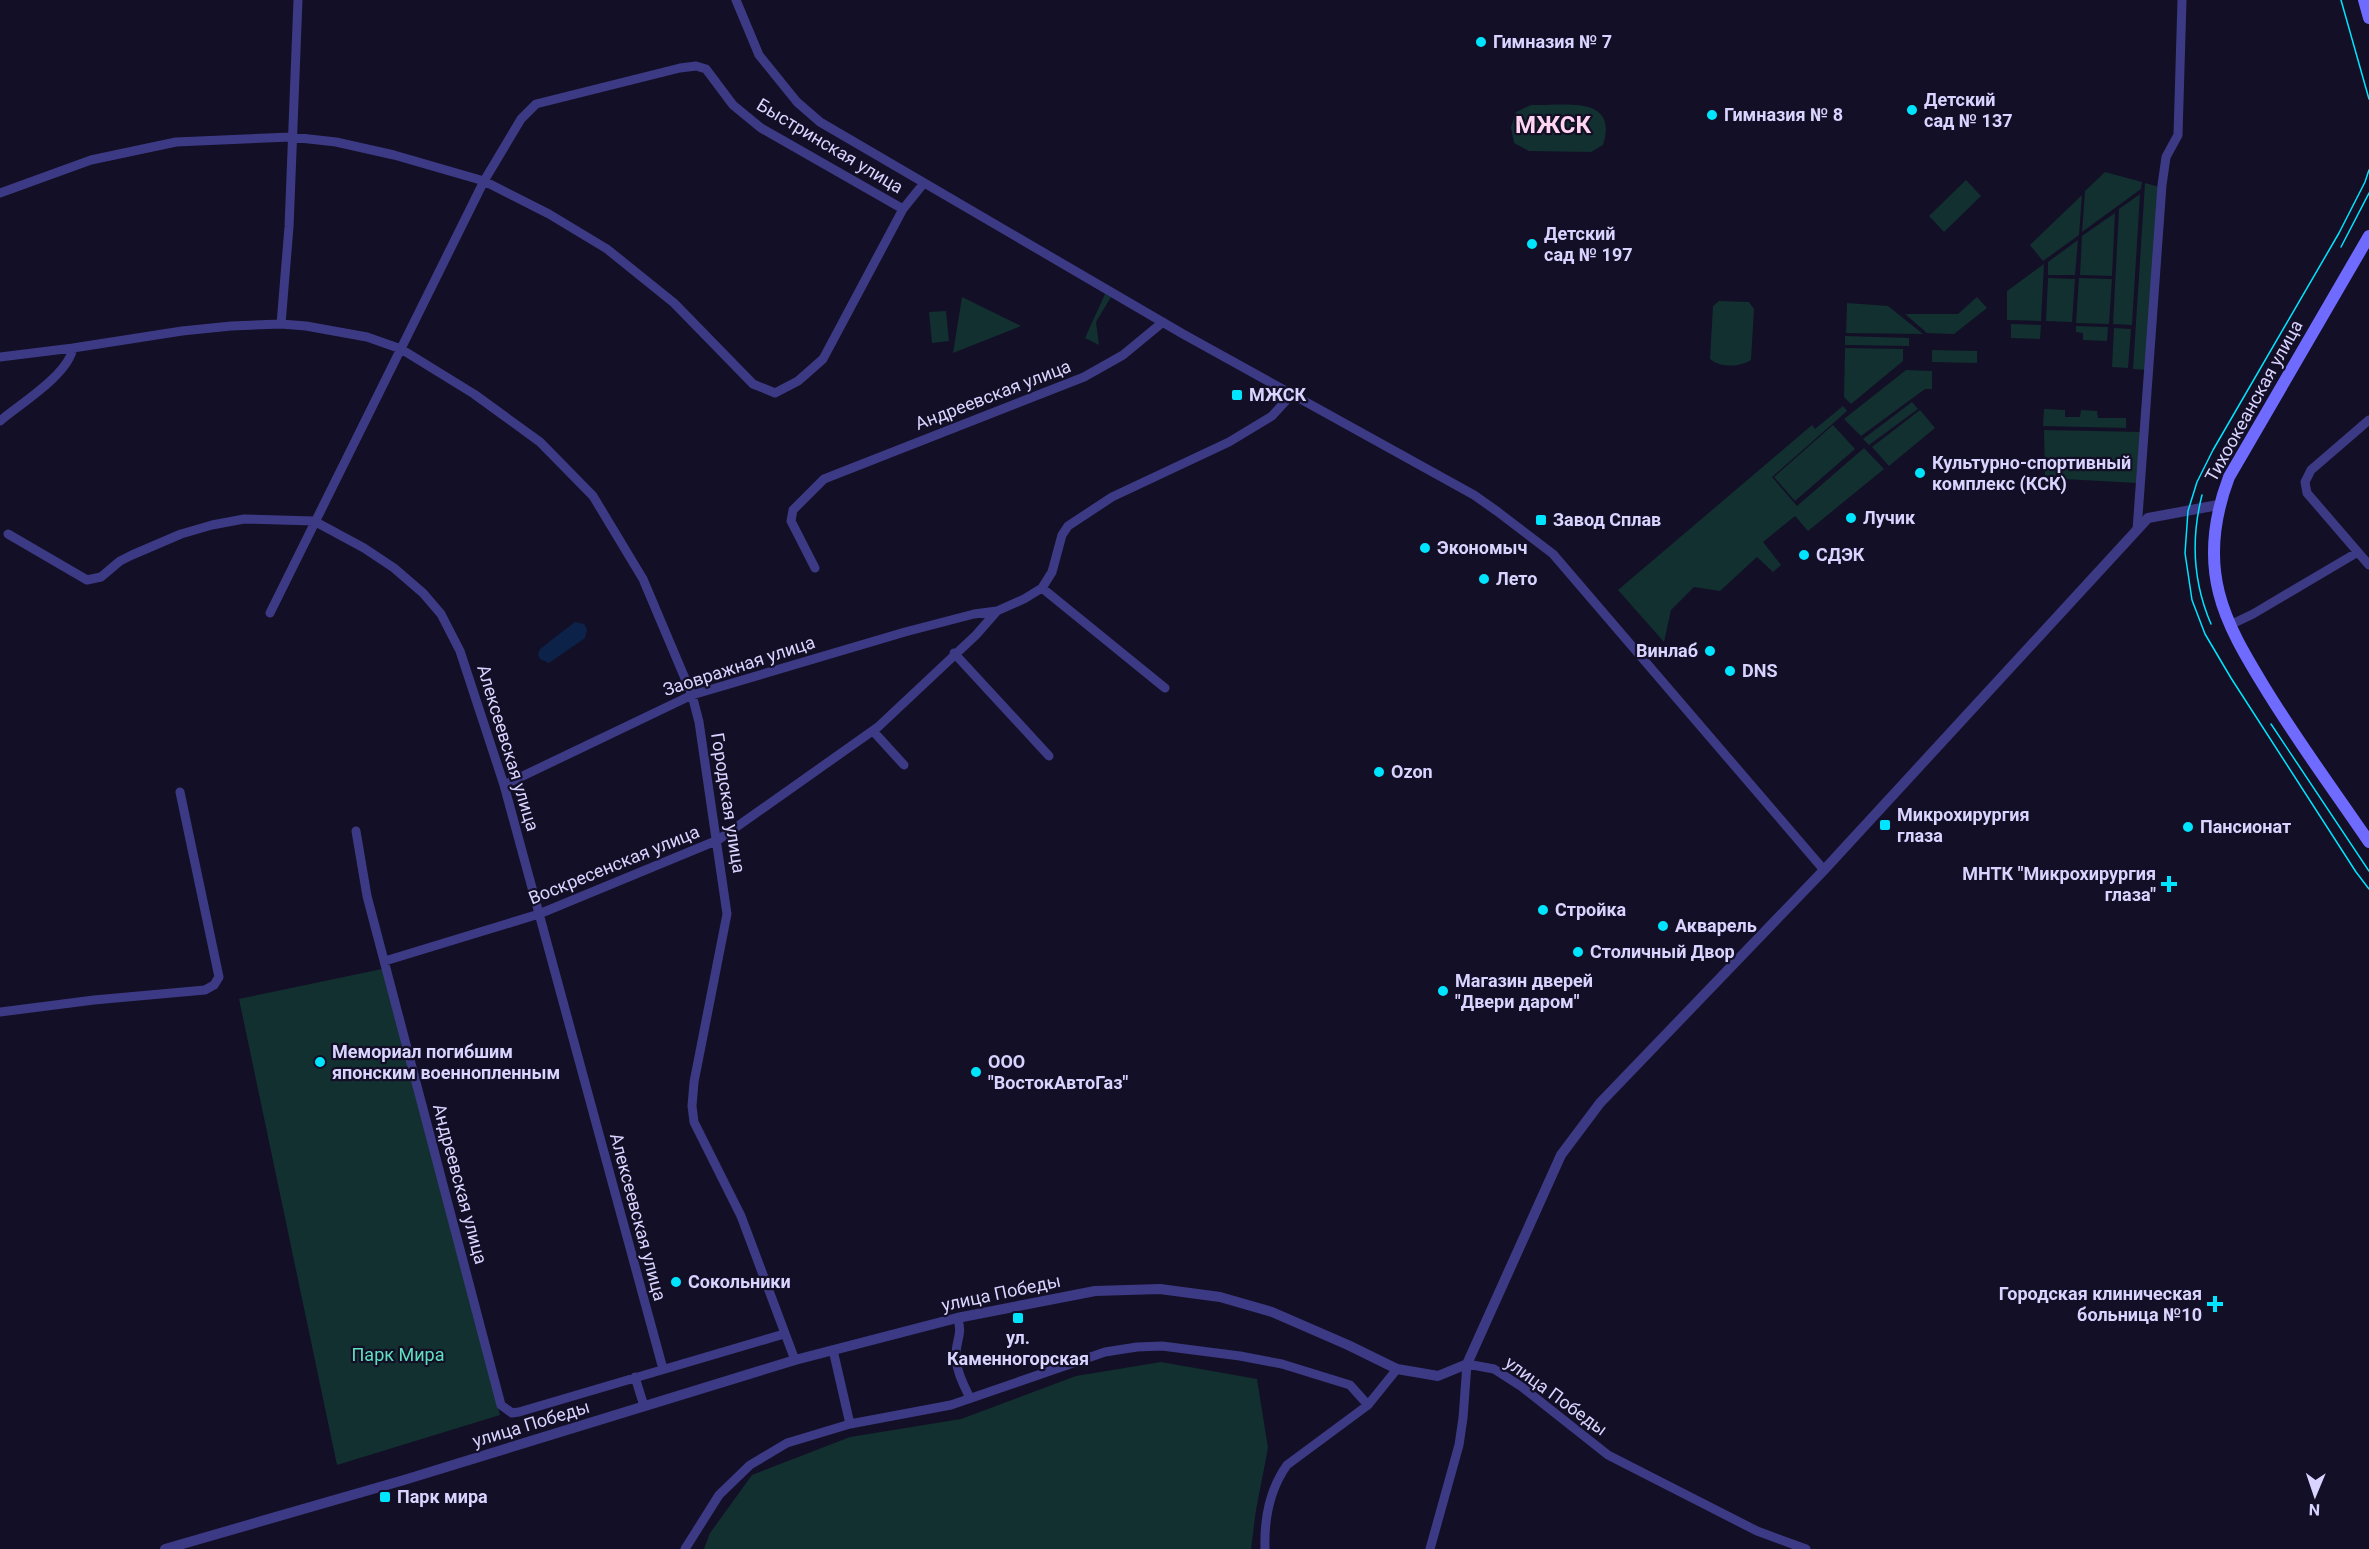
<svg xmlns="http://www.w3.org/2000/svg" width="2369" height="1549" viewBox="0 0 2369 1549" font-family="Roboto,sans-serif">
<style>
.green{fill:#12302f}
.water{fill:#0c2248}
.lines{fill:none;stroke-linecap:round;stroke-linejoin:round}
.minor{stroke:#3d3a85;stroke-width:9}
.tertiary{stroke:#3d3a85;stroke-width:10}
.secondary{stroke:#6f6bff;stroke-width:12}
.tram{stroke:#00e5ff;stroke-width:1.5}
.poi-dot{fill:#00e5ff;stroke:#130f26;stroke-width:2}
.labels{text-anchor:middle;stroke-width:4.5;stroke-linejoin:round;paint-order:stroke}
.poi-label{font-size:18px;font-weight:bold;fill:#d9d4ff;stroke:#130f26;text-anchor:start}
.street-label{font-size:18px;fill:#d9d4ff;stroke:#130f26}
.park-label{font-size:18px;fill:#5fe0c0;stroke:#130f26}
.district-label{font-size:24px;font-weight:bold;fill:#ffd6f0;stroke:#130f26}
</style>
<rect width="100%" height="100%" fill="#130f26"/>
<!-- green -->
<path class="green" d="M1531 105C1564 106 1619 94 1603 145L1591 152 1529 151 1514 143 1511 127 1516 112Z
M2105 172 2142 182 2141 189 2082 232 2085 191Z
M1966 180 1981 196 1944 232 1929 216Z
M2145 183 2160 187 2147 370 2133 369Z
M2140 194 2132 325 2113 324 2119 209Z
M2082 195 2079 235 2043 261 2030 245Z
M2115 213 2112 276 2080 275 2082 236Z
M2078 240 2075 275H2048V262Z
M2044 264 2041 321 2007 320V291Z
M2048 278 2075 279 2072 322 2046 321Z
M2079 278 2112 279 2109 324 2076 323Z
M1105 294 1111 297 1096 322 1099 345 1085 338Z
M962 297 1021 326 953 353Z
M1977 297 1987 308 1954 334 1927 333 1905 314H1958Z
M1719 301 1749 302 1754 309 1751 360C1740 367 1720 368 1710 359L1713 306Z
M1847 303 1888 306 1923 334 1846 333Z
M946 311 949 341 932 343 929 312Z
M2011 324 2041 325 2040 339 2011 338Z
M2076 326 2108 327 2107 341 2083 340V333L2076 332Z
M2114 328 2131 329 2128 368 2112 367Z
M1845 336 1909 338V346L1845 345Z
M1845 348 1903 349V361L1851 404 1844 397Z
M1932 350 1977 351V363L1932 362Z
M1906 370 1932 371V389H1925L1861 436 1844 419Z
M1912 402 1918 409 1869 445 1863 439Z
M1843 406 1847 411 1772 477 1797 506 1864 448 1884 469 1808 531 1795 516 1763 542 1781 565 1773 572 1757 557 1720 591 1694 587 1671 610 1664 642 1618 590 1812 425 1815 429Z
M2044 409 2065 410V417H2080L2081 410 2097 411 2098 418H2126V428L2043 426Z
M1920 410 1935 428 1889 466 1872 447Z
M1833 425 1855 449 1795 501 1774 477Z
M2044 430 2142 432 2137 483 2045 478Z
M382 969 500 1415 337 1465 239 999Z
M1161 1362 1257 1379 1268 1448 1256 1510 1251 1549H704L710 1533 752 1475 850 1437 961 1419 1076 1376Z"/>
<!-- water -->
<path class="water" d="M575 622 584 624 587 629 585 638 549 663 540 659 538 655 540 649Z"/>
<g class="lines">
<!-- minor -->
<path class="minor" d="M736 0 759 55 797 102 820 122 1183 334 1474 495 1498 512 1553 554 1824 870
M0 193 91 160 176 142 291 137 336 142 394 155 484 181 549 214 607 249 674 303 753 384 775 393 798 381 823 359 903 209 924 183
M281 324 289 227 298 0
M0 357 73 348 182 331 231 326 281 324 306 326 367 337 401 349 474 394 540 442 593 496 643 579 692 695 699 722 727 914 694 1082 692 1106 694 1122 741 1216 795 1360
M2369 420 2311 470 2305 482 2307 493 2369 565
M0 421C21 403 68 375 73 348
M2137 530 2162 185 2166 157 2178 135 2182 0
M8 534 87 580 101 577 120 561 132 555 181 534 212 525 244 519 314 521 364 548 394 568 423 593 441 614 460 651 504 785 663 1369
M815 568 791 521 793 510 824 479 1084 377 1123 355 1163 322
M1042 588 1165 688
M270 613 484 181 521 119 536 104 680 68 696 66 706 69 733 105 761 128 903 209
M2230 625 2253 614 2358 552
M954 653 1049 756
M873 731 904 765
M504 785 692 695 905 632 974 614 997 611 1024 599 1042 588 1052 572 1062 535 1068 526 1112 497 1229 442 1272 416 1292 394
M356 831 367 896 501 1405 512 1413 519 1412 784 1334
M385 961 539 914 718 840 878 727 976 635 997 611
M0 1012 94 1000 205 990 214 985 219 977 180 792
M957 1318C963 1331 957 1339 956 1352 955 1368 963 1384 970 1398
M833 1350 850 1424
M635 1377 644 1406
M685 1549 719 1495 750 1465 787 1443 850 1424 951 1405 1105 1352 1137 1347 1162 1346 1240 1356 1282 1364 1350 1385 1368 1405
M1265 1549C1264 1519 1270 1489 1287 1465L1368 1405 1397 1369
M1430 1549 1459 1445 1463 1418 1467 1364 1494 1369 1522 1387 1608 1455 1757 1531 1806 1549"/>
<!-- tertiary -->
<path class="tertiary" d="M165 1549 404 1480 795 1360 957 1318 1095 1291 1160 1289 1220 1297 1272 1312 1348 1345 1397 1369 1438 1376 1467 1364 1561 1155 1600 1103 1824 870 2148 518 2218 505"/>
<!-- secondary -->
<path class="secondary" d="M2364 0 2369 18
M2369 236 2229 477C2215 514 2209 554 2219 593 2227 625 2245 655 2262 683 2295 738 2333 789 2369 842"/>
<!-- tram -->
<path class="tram" d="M2341 0 2369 99
M2369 170 2365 182 2339 233 2213 450 2197 482 2188 511 2185 553 2192 600 2205 634 2231 678 2356 872 2369 889
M2341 247 2369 193
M2202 495C2191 538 2193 582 2211 624
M2271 724 2369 871"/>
</g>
<!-- markers -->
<g class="poi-dot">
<circle cx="1481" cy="42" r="6"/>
<circle cx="1912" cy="110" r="6"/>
<circle cx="1712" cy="115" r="6"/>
<circle cx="1532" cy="244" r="6"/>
<rect x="1231" y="389" width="12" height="12" rx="3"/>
<circle cx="1920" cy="473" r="6"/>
<circle cx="1851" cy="518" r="6"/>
<rect x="1535" y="514" width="12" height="12" rx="3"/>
<circle cx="1425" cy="548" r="6"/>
<circle cx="1804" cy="555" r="6"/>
<circle cx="1484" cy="579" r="6"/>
<circle cx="1710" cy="651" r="6"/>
<circle cx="1730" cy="671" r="6"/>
<circle cx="1379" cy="772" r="6"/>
<rect x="1879" y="819" width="12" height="12" rx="3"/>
<circle cx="2188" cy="827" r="6"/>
<path d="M2166 875h6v6h6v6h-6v6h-6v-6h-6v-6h6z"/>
<circle cx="1543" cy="910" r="6"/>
<circle cx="1663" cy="926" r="6"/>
<circle cx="1578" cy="952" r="6"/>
<circle cx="1443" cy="991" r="6"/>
<circle cx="320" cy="1062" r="6"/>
<circle cx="976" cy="1072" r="6"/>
<circle cx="676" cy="1282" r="6"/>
<path d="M2212 1295h6v6h6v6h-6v6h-6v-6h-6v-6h6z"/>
<rect x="1012" y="1312" width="12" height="12" rx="3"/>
<rect x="379" y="1491" width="12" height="12" rx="3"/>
</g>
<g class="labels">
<!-- poi labels -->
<g class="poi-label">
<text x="1493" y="48">Гимназия № 7</text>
<text x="1924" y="106">Детский<tspan x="1924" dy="21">сад № 137</tspan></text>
<text x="1724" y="121">Гимназия № 8</text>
<text x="1544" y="240">Детский<tspan x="1544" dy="21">сад № 197</tspan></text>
<text x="1249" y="401">МЖСК</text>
<text x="1932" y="469">Культурно-спортивный<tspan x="1932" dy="21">комплекс (КСК)</tspan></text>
<text x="1863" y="524">Лучик</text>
<text x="1553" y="526">Завод Сплав</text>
<text x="1437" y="554">Экономыч</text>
<text x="1816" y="561">СДЭК</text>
<text x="1496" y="585">Лето</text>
<text x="1698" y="657" text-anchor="end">Винлаб</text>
<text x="1742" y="677">DNS</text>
<text x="1391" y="778">Ozon</text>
<text x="1897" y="821">Микрохирургия<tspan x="1897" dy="21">глаза</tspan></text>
<text x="2200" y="833">Пансионат</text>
<text x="2156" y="880" text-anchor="end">МНТК "Микрохирургия<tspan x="2156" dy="21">глаза"</tspan></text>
<text x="1555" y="916">Стройка</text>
<text x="1675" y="932">Акварель</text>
<text x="1590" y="958">Столичный Двор</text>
<text x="1455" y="987">Магазин дверей<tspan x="1455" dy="21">"Двери даром"</tspan></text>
<text x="332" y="1058">Мемориал погибшим<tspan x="332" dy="21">японским военнопленным</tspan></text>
<text x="988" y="1068">ООО<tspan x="988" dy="21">"ВостокАвтоГаз"</tspan></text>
<text x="688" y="1288">Сокольники</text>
<text x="2202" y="1300" text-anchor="end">Городская клиническая<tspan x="2202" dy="21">больница №10</tspan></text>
<text x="1018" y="1344" text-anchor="middle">ул.<tspan x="1018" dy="21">Каменногорская</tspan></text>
<text x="397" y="1503">Парк мира</text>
</g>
<!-- street labels -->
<g class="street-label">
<text transform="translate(830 146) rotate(31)" y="6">Быстринская улица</text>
<text transform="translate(993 395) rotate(-21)" y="6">Андреевская улица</text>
<text transform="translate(2254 401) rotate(-61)" y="6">Тихоокеанская улица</text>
<text transform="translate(739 666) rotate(-18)" y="6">Заовражная улица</text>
<text transform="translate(508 748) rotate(73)" y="6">Алексеевская улица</text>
<text transform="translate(728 803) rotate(81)" y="6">Городская улица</text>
<text transform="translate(614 865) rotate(-22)" y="6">Воскресенская улица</text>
<text transform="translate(460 1184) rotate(75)" y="6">Андреевская улица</text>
<text transform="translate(638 1217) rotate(75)" y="6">Алексеевская улица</text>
<text transform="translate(1001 1293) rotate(-12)" y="6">улица Победы</text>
<text transform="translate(1556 1396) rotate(36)" y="6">улица Победы</text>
<text transform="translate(531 1424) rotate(-17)" y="6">улица Победы</text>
</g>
<!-- park labels -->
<g class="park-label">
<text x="398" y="1361">Парк Мира</text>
</g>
<!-- district labels -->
<g class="district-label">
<text x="1553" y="133">МЖСК</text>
</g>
</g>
<!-- north arrow -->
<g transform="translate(2315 1495) rotate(182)" stroke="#130f26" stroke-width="4.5" paint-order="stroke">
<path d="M0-4.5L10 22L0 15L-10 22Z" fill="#d9d4ff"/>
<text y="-9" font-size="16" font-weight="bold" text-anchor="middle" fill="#d9d4ff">N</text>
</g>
</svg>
